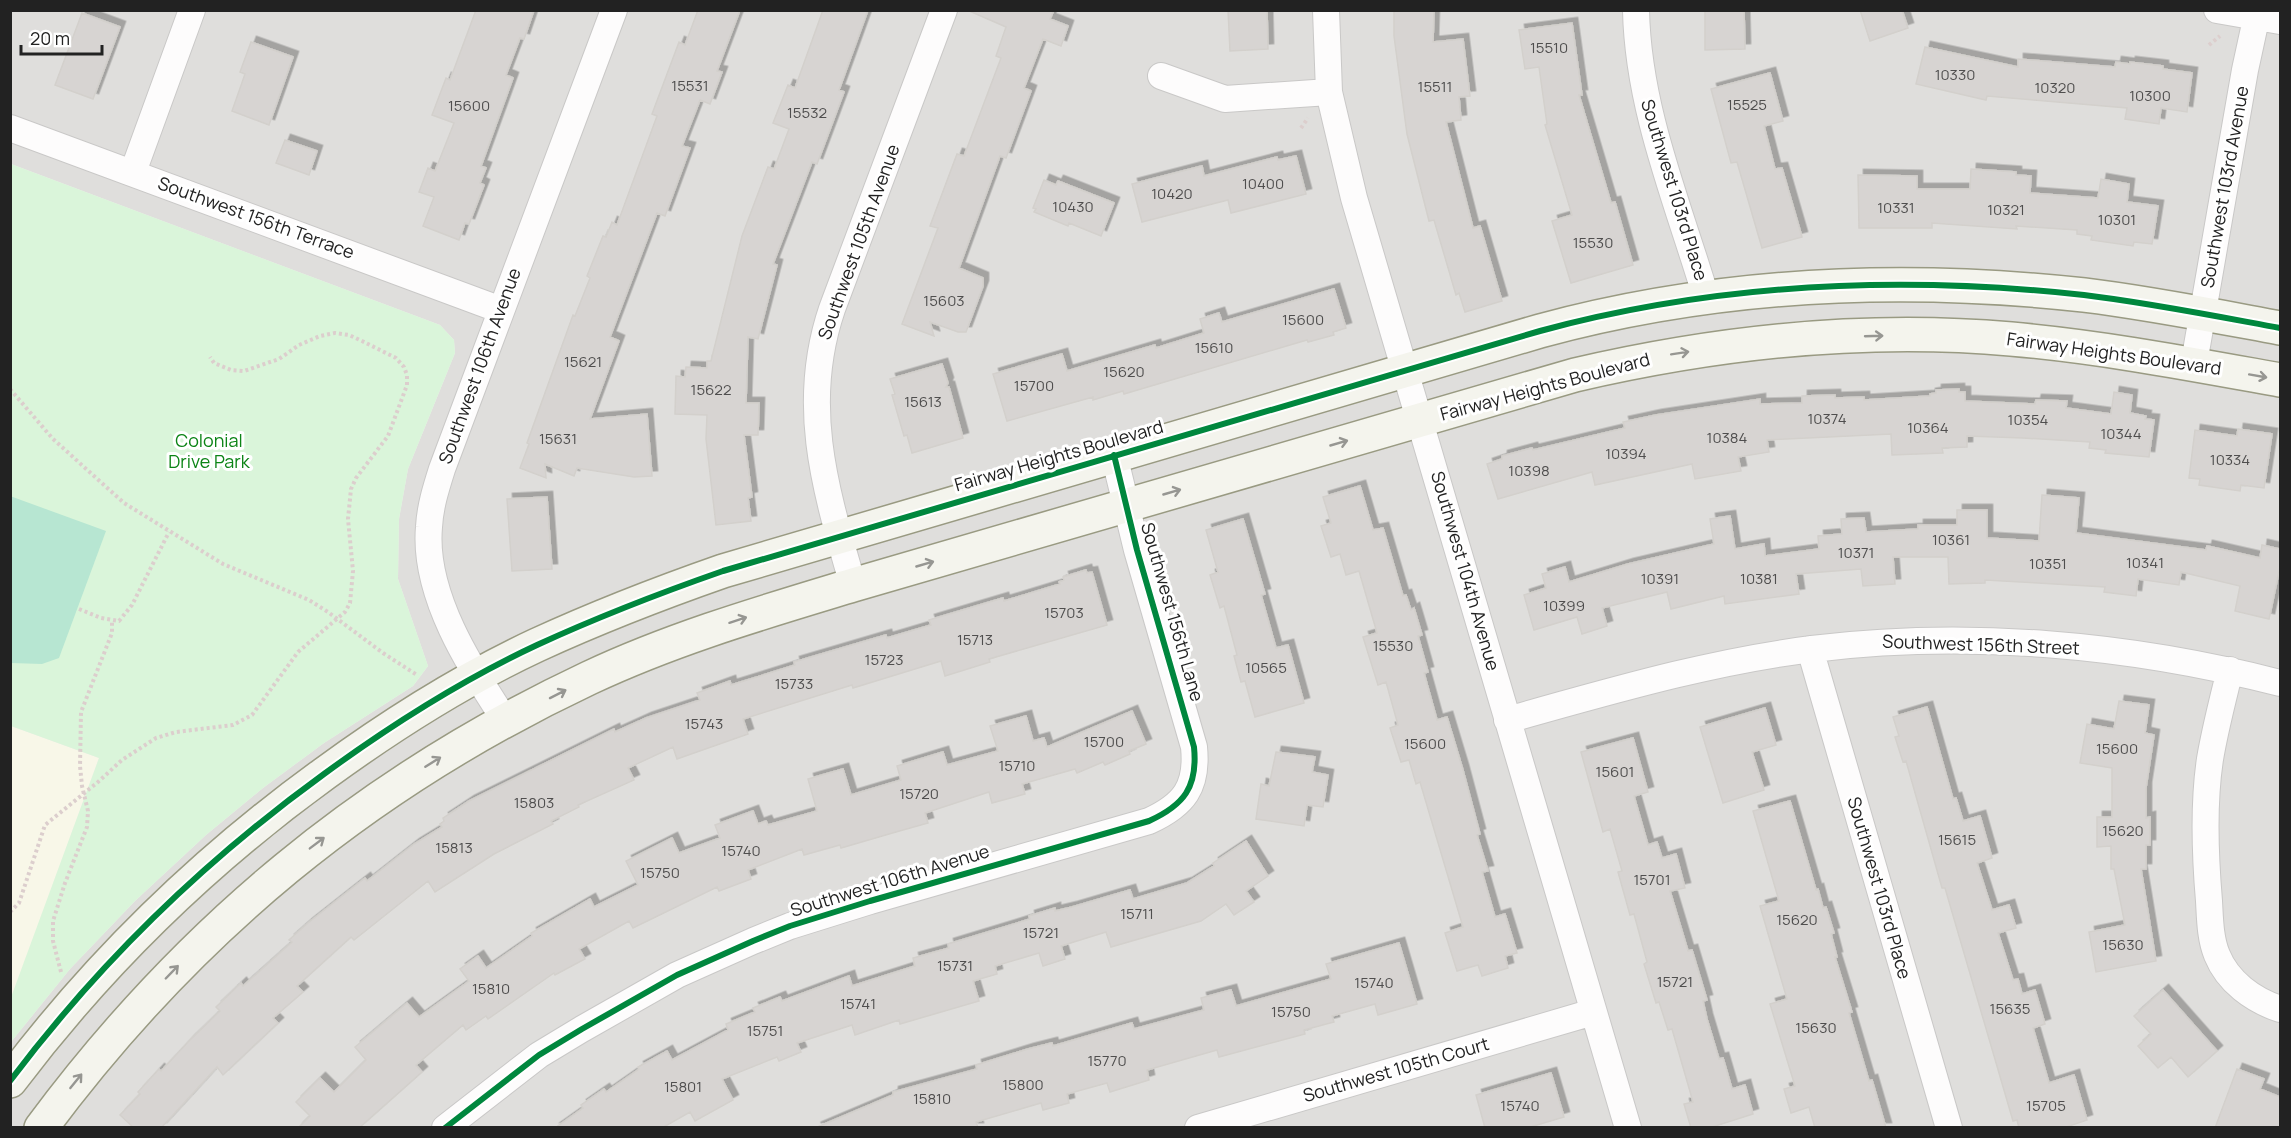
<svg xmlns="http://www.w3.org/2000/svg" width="2291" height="1138" viewBox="0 0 2291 1138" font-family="Manrope,sans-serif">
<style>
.residential{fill:#dfdedc}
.education{fill:#f8f7e8}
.park{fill:#daf5da}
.pitch{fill:#b7e6d2}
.building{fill:#d7d4d2;stroke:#d3d0cc;stroke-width:1.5;filter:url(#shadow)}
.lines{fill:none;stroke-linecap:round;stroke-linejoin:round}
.street-casing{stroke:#c9c8c7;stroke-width:28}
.secondary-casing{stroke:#999a82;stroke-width:36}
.path{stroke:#dccecd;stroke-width:4;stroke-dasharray:3 3;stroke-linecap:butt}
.street{stroke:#fdfcfc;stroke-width:26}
.secondary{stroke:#f4f4ed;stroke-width:33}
.cycleway-casing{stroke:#fff;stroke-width:10}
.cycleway{stroke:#00873e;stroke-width:6}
.oneway{stroke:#969692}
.labels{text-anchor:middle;stroke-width:6;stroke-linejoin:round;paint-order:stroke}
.number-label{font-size:15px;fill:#4f4e4e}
.street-label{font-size:18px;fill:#222;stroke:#fff}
.park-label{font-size:18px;fill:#0c8416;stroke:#fff}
</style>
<defs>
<filter id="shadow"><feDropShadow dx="5.5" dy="-5.5" stdDeviation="0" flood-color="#0004"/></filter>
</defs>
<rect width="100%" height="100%" fill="#f0eeeb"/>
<!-- residential -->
<path class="residential" d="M10 11H2280V1127H11V1042L70 969 135 901 206 835 263 788 324 743 413 686 428 666 398 579 399 519 408 469 455 353 454 340 440 325 11 164Z"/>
<!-- education -->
<path class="education" d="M11 726 99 758 11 1000Z"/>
<!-- park -->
<path class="park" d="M11 164 440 325 454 340 455 353 408 469 399 519 398 579 428 666 413 686 324 743 263 788 206 835 135 901 70 969 11 1042 10 1000 99 758 11 726Z"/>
<!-- pitch -->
<path class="pitch" d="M10 496 106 531 59 658 42 664 11 663Z"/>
<!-- building -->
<path class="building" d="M476 10H534L524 39 520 38 506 75 513 78 481 166 486 168 480 183 484 185 469 224 465 223 459 240 423 226 434 197 419 192 428 168 435 171 454 123 432 115 446 78 450 80Z
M698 10H740L717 71 722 72 710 104 700 100 682 146 690 148 665 216 657 213 610 337 619 341 590 419 647 414 652 476 634 477 577 468 574 476 545 464 546 478 520 468 529 444 527 443 573 315 575 316 590 278 587 276 603 236 606 237 612 222 617 225 657 116 652 114 679 42 685 45Z
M823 10H868L839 90 844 92 817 164 812 162 773 264 777 265 758 339 748 337 746 403H759L758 435H744L752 497 748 498 751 521 716 525 706 439 707 415 675 414 676 376 685 377 686 367 707 368V361H711L742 236 768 167 774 169 789 129 773 123 788 85 795 88Z
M967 10H1054L1050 19 1068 26 1061 46 1043 39 1024 88 1031 91 1006 158 1000 156 959 268 983 278V286L966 332H958L930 322 934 336 902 324 938 228 930 226 957 154 964 156 1001 58 996 56 1006 27Z
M1228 10H1267L1268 49 1230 51Z
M1394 10H1434L1433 42 1463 39 1470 96 1459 97 1461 120 1446 122 1473 228 1480 226 1502 301 1465 312 1459 293 1456 295 1434 220 1429 221 1407 134 1394 36Z
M1705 10H1744L1745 49 1705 50Z
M1860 10H1902L1908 28 1870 41Z
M82 13 120 27 93 99 55 85Z
M1572 23 1582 95H1579L1611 203 1615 202 1633 265 1571 283 1552 221 1572 215 1545 125 1547 124 1539 67 1525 69 1519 30Z
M251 42 293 57 269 125 232 111 245 74 240 72Z
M1925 47 2018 67V59L2115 67 2116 62 2130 64V62L2163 66V69L2192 73 2187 112 2161 108 2159 124 2125 119 2127 108 1987 96 1986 100 1916 84Z
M1770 73 1783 121 1764 126 1775 169 1782 168 1802 237 1762 248 1737 162 1731 163 1711 89Z
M285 140 317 151 309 175 276 163Z
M1296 156 1306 194 1231 213 1228 200 1142 222 1132 184 1202 166 1204 176 1277 157 1278 160Z
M1971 169 2016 172V175L2031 176 2030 193 2098 198 2101 179 2129 184 2127 202 2158 206 2152 244 2134 242 2133 246 2091 240 2092 236 2077 234V230L2016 226 2017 229 1932 223V228H1859L1858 175 1917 176V189H1970Z
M1044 180 1056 185 1058 181 1114 203 1101 236 1069 223 1068 226 1034 212 1036 209 1033 208Z
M1334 289 1346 328 1333 332 1334 335 1308 342 1307 340 1124 394 1123 391 1093 400V397L1007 421 993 374 1062 354 1067 371 1155 345 1156 348 1204 333 1200 319 1219 313 1222 322Z
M942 364 948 383 946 387H949L963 438 912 453 907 435 904 436 892 395 895 394 890 379Z
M1959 389V392H1965V401L2035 404 2036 400 2067 401 2066 408 2111 414 2114 392 2132 395 2130 413 2146 416 2145 419 2154 420 2149 457 2105 453 2106 450 2089 448 2090 442 2023 438 1967 436V447L1942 448 1943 453 1892 455 1891 434 1767 440 1769 452 1738 457 1741 471 1695 479 1692 464 1595 485 1592 472 1498 499 1487 464 1502 459V456L1532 448 1533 450 1625 428 1623 422 1656 415 1760 399V404L1802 403V396L1835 395V398L1864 397V400L1930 396V394L1936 393V390Z
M2238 429 2272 434 2264 488 2241 485 2240 491 2199 485 2200 479 2189 478 2195 430 2237 436Z
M1360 486 1373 530 1383 528 1403 596 1406 595 1411 610 1414 608 1422 635 1418 636 1428 672 1424 673 1437 720 1447 717 1463 770 1480 834 1477 835 1488 871 1482 872 1495 917 1505 914 1517 953 1505 956 1508 968 1482 976 1478 965 1457 971 1445 933 1463 927 1420 782 1416 784 1409 760 1401 762 1390 728 1398 725 1386 682 1378 685 1363 637 1377 633 1359 571 1346 575 1340 554 1331 557 1321 526 1331 523 1323 497Z
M2042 495 2079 498 2076 533 2206 550 2207 546 2260 558 2262 545 2280 549V567L2269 619 2235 611 2240 586 2181 572 2179 585 2138 579 2136 596 2104 592 2105 587 1985 580V583L1949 584 1948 557H1893L1895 584 1863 586 1861 569 1796 574 1799 594 1725 604 1724 596 1671 609 1667 592 1602 608 1607 626 1582 634 1577 617 1534 630 1524 595 1546 588 1542 574 1565 567 1569 582 1628 564 1714 544 1710 519 1730 516 1735 549 1764 544 1765 556 1819 549 1818 536 1842 534 1841 519 1864 518 1866 532 1918 529V525H1957V510H1987V538L2039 541Z
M547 497 552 569 512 571 507 499Z
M1243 519 1265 594 1261 595 1276 648 1288 645 1304 703 1255 717 1245 681 1241 682 1234 656 1237 655 1224 606 1220 608 1210 575 1218 572 1206 530Z
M1086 570 1087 573 1092 572 1107 625 989 659 990 662 945 676 941 661 853 688 852 685 743 719 748 734 677 759 673 747 628 768 634 780 578 805 579 807 551 821 553 824 494 854 435 892 428 881 354 940 351 937 297 986 303 992 273 1018 278 1023 223 1075 217 1067 161 1128H134L120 1115 140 1094 138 1092 159 1069 161 1071 190 1040 220 1011 216 1007 241 983 243 986 292 942 289 940 308 923 365 878 367 881 414 844 442 827 440 824 444 821 443 818 469 801 614 729 615 732 646 718 700 700 697 693 730 681 731 685 795 665 794 662 886 635 887 638 931 625 929 620 1003 598 1004 601 1060 584 1059 582 1064 580 1063 577Z
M2119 701 2149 705 2145 733 2154 735 2146 788V818L2150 817V845H2146V869H2141L2156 961 2096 972 2089 932 2125 925 2114 869H2111V846L2097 847V817H2112V768L2080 763 2087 724 2114 729Z
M1927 707 1953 799 1956 798 1963 821 1980 816 1992 858 1977 863 1992 910 2009 905 2016 928 1998 933 2013 980 2018 979 2022 994 2035 990 2045 1024 2033 1028 2049 1083 2074 1075 2087 1120 2063 1128H2019L2017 1120 2013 1121 1945 888H1942L1906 761 1903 762 1895 737 1899 736 1893 717Z
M1765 708 1776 745 1752 752 1764 790 1723 803 1700 727Z
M1132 711 1146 744 1129 751 1130 754 1105 765 1103 762 1077 773 1075 769 1022 784 1025 794 992 803 989 792 925 813 928 823 896 832 841 848 840 845 804 855 802 849 748 870 751 879 719 891 717 887 633 928 629 921 579 949 585 959 555 975 554 973 488 1019 486 1016 466 1030 463 1025 416 1065 422 1072 359 1128H298L310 1116 296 1102 320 1078 334 1092 366 1060 355 1047 407 1003 419 1017 469 981 460 969 478 956 486 968 532 936 531 933 590 899 594 907 638 885 626 861 672 838 679 853 720 838 715 825 753 811 758 824 766 821 768 825 817 811 808 779 843 769 851 795 901 780 897 766 943 752 947 765 998 751 990 726 1026 716 1033 741 1044 738 1047 747Z
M1633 738 1648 792 1634 796 1648 845 1657 842 1662 858 1676 854 1685 888 1670 891 1688 951 1692 950 1707 1000 1703 1001 1707 1019 1719 1059 1723 1058 1732 1089 1745 1085 1753 1114 1709 1128H1691L1684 1104 1693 1102 1672 1029 1668 1030 1659 1002 1656 1003 1644 964 1647 962 1634 914 1630 915 1618 872 1622 871 1610 829 1603 832 1581 752Z
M1276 752 1315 757 1312 772 1328 775 1323 807 1307 805 1304 826 1256 819 1261 784 1269 786Z
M1790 801 1816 890 1818 889 1823 908 1826 907 1834 933 1831 934 1837 957H1835L1852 1012 1849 1013 1869 1081 1872 1080 1886 1128H1815L1809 1107 1791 1113 1784 1089 1795 1086 1770 1004 1787 999 1760 906 1779 901 1753 811Z
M1246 841 1268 876 1246 891 1254 902 1234 915 1226 904 1201 921 1111 947 1106 932 1061 946 1065 959 1043 966 1039 953 995 966 997 974 973 981 979 1001 900 1024 899 1020 855 1035 852 1025 797 1043 801 1052 779 1061 777 1057 722 1079 733 1100 695 1121 690 1112 662 1128H555L583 1108 581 1105 604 1089 606 1092 639 1069 638 1067 667 1051 672 1060 728 1030 726 1024 755 1012 753 1008 780 997 782 1001 849 976 852 986 915 966 913 958 949 948 948 944 1001 928 1030 919 1029 916 1055 908V911L1072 907 1130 890 1133 899 1187 883 1214 866 1213 863Z
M1399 943 1417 1004 1378 1015 1375 1004 1332 1016 1334 1022 1304 1030 1305 1034 1219 1057 1217 1050 1147 1070 1149 1080 1110 1092 1107 1083 1067 1094 1069 1103 1043 1110 1041 1103 976 1122 978 1128H815L893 1095V1092L977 1069 976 1065 1028 1049 1052 1043 1053 1046 1132 1023 1134 1029 1204 1010 1201 998 1231 990 1236 1006 1331 979 1326 964Z
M2163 990 2217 1051 2188 1077 2171 1057 2158 1068 2138 1046 2151 1034 2134 1016Z
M2237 1069 2264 1079 2260 1089 2280 1097V1128H2215Z
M1551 1073 1564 1117 1527 1128H1485L1476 1095Z"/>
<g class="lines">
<defs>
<path id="street" d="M1326 10 1329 92 1354 198 1628 1128
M1636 10C1638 110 1678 203 1706 297
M2217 10 2280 21
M1161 76 1225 99 1329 92
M10 128 501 310
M133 172 192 10
M2194 363 2245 70 2258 10
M853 585C826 491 799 406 832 309L944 10
M1810 649 1949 1128
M2230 670C2223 699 2215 729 2210 759 2203 805 2205 854 2209 901 2210 918 2210 938 2217 955 2228 982 2253 1000 2280 1009
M505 720C470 667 423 594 429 527 430 507 436 488 442 469L614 10
M1507 720C1608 692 1708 662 1812 649 1968 630 2129 644 2280 683
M445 1128 539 1055 582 1029 677 975 753 941 790 926 870 901 1149 821C1184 805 1198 787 1194 747L1137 550 1114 455
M1198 1128 1593 1012"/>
<path id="secondary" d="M10 1081C99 963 204 861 324 774 391 725 462 680 537 645 598 617 660 593 723 571L1540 331C1717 283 1901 275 2084 295 2150 303 2215 316 2280 328
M41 1128C188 930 366 783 589 678 674 638 764 612 853 585L1575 375C1717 342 1865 326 2011 339 2102 347 2191 364 2280 380"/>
</defs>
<!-- street casing -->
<use href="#street" class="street-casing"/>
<!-- secondary casing -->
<use href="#secondary" class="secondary-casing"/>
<!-- path -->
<path class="path" d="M2209 45 2220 36
M1301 128 1308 118
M10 389 53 439 124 503 223 564 309 600 328 612 383 653 417 675
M79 609 101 618 119 621 132 605 169 532
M10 912 19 903 45 825 98 782 122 760 156 738 176 732 233 725 252 715 298 652 345 612 350 603 353 571 348 519 351 489 356 478 388 436 407 385V375L404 367 396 358 362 341 349 335 335 333 320 336 299 345 279 359 244 371 231 370 214 363 210 357
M61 972 53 941V921L65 883 87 827 88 811 82 786 80 766 81 712 112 633V621"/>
<!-- street -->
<use href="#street" class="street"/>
<!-- secondary -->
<use href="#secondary" class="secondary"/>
<defs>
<path id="cycleway" d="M10 1081C99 963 204 861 324 774 391 725 462 680 537 645 598 617 660 593 723 571L1540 331C1717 283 1901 275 2084 295 2150 303 2215 316 2280 328
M445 1128 539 1055 582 1029 677 975 753 941 790 926 870 901 1149 821C1184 805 1198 787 1194 747L1137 550 1114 455"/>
</defs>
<!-- cycleway casing -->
<use href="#cycleway" class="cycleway-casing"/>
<!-- cycleway -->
<use href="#cycleway" class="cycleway"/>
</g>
<!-- one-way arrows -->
<defs><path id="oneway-shaft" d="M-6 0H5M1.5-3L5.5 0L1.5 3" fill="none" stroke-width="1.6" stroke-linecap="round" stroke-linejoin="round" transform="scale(1.5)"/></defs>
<g class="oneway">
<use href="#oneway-shaft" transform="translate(1874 336) rotate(-2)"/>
<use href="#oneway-shaft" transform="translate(1680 353) rotate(-9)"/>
<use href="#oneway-shaft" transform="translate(2258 376) rotate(10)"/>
<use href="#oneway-shaft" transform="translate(1339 443) rotate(-16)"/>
<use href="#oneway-shaft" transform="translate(1172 492) rotate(-16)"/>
<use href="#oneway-shaft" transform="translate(925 564) rotate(-16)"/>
<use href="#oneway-shaft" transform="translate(738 620) rotate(-18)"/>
<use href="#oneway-shaft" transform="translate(558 694) rotate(-27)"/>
<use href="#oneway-shaft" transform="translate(433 762) rotate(-32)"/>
<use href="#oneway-shaft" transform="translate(317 843) rotate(-37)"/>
<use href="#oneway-shaft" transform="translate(172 972) rotate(-46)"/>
<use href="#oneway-shaft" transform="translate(76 1081) rotate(-51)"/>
</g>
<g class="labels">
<!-- number labels -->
<g class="number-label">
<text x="1549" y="53">15510</text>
<text x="1955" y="80">10330</text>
<text x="690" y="91">15531</text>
<text x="1435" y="92">15511</text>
<text x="2055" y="93">10320</text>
<text x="2150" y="101">10300</text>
<text x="1747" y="110">15525</text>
<text x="469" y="111">15600</text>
<text x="807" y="118">15532</text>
<text x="1263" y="189">10400</text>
<text x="1172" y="199">10420</text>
<text x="1073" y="212">10430</text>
<text x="1896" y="213">10331</text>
<text x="2006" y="215">10321</text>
<text x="2117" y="225">10301</text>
<text x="1593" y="248">15530</text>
<text x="944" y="306">15603</text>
<text x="1303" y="325">15600</text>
<text x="1214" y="353">15610</text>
<text x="583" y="367">15621</text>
<text x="1124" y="377">15620</text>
<text x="1034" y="391">15700</text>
<text x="711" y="395">15622</text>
<text x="923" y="407">15613</text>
<text x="1827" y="424">10374</text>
<text x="2028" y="425">10354</text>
<text x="1928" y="433">10364</text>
<text x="2121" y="439">10344</text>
<text x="1727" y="443">10384</text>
<text x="558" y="444">15631</text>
<text x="1626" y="459">10394</text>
<text x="2230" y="465">10334</text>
<text x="1529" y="476">10398</text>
<text x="1951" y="545">10361</text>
<text x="1856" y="558">10371</text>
<text x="2145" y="568">10341</text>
<text x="2048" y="569">10351</text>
<text x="1660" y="584">10391</text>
<text x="1759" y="584">10381</text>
<text x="1564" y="611">10399</text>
<text x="1064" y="618">15703</text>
<text x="975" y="645">15713</text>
<text x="1393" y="651">15530</text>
<text x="884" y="665">15723</text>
<text x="1266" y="673">10565</text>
<text x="794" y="689">15733</text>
<text x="704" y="729">15743</text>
<text x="1104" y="747">15700</text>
<text x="1425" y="749">15600</text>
<text x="2117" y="754">15600</text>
<text x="1017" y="771">15710</text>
<text x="1615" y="777">15601</text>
<text x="919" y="799">15720</text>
<text x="534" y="808">15803</text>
<text x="2123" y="836">15620</text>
<text x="1957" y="845">15615</text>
<text x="454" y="853">15813</text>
<text x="741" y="856">15740</text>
<text x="660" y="878">15750</text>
<text x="1652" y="885">15701</text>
<text x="1137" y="919">15711</text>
<text x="1797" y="925">15620</text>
<text x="1041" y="938">15721</text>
<text x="2123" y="950">15630</text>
<text x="955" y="971">15731</text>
<text x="1675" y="987">15721</text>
<text x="1374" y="988">15740</text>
<text x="491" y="994">15810</text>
<text x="858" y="1009">15741</text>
<text x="2010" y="1014">15635</text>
<text x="1291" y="1017">15750</text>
<text x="1816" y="1033">15630</text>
<text x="765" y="1036">15751</text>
<text x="1107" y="1066">15770</text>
<text x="1023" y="1090">15800</text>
<text x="683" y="1092">15801</text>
<text x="932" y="1104">15810</text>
<text x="1520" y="1111">15740</text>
<text x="2046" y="1111">15705</text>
</g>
<!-- street labels -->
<g class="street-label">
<text transform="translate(2225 187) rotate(-80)" y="6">Southwest 103rd Avenue</text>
<text transform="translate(1674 190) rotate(73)" y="6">Southwest 103rd Place</text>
<text transform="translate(256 218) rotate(20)" y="6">Southwest 156th Terrace</text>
<text transform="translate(859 242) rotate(-70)" y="6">Southwest 105th Avenue</text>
<text transform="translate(2114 354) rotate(8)" y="6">Fairway Heights Boulevard</text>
<text transform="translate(480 366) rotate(-70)" y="6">Southwest 106th Avenue</text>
<text transform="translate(1545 387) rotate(-15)" y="6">Fairway Heights Boulevard</text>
<text transform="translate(1059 456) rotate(-16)" y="6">Fairway Heights Boulevard</text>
<text transform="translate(1465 571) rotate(74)" y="6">Southwest 104th Avenue</text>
<text transform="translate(1172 612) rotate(74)" y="6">Southwest 156th Lane</text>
<text transform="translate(1981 645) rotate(2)" y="6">Southwest 156th Street</text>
<text transform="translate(890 881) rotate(-17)" y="6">Southwest 106th Avenue</text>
<text transform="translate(1879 888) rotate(74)" y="6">Southwest 103rd Place</text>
<text transform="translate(1396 1070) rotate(-16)" y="6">Southwest 105th Court</text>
</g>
<!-- park labels -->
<g class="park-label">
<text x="209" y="447">Colonial<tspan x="209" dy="21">Drive Park</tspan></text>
</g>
</g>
<!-- border -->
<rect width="2291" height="1138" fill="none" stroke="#222222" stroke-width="24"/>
<!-- scale -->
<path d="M21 45v9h81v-9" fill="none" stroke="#222222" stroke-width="3"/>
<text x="30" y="45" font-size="18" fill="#222222" stroke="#ffffff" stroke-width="4.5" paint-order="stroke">20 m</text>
</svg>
